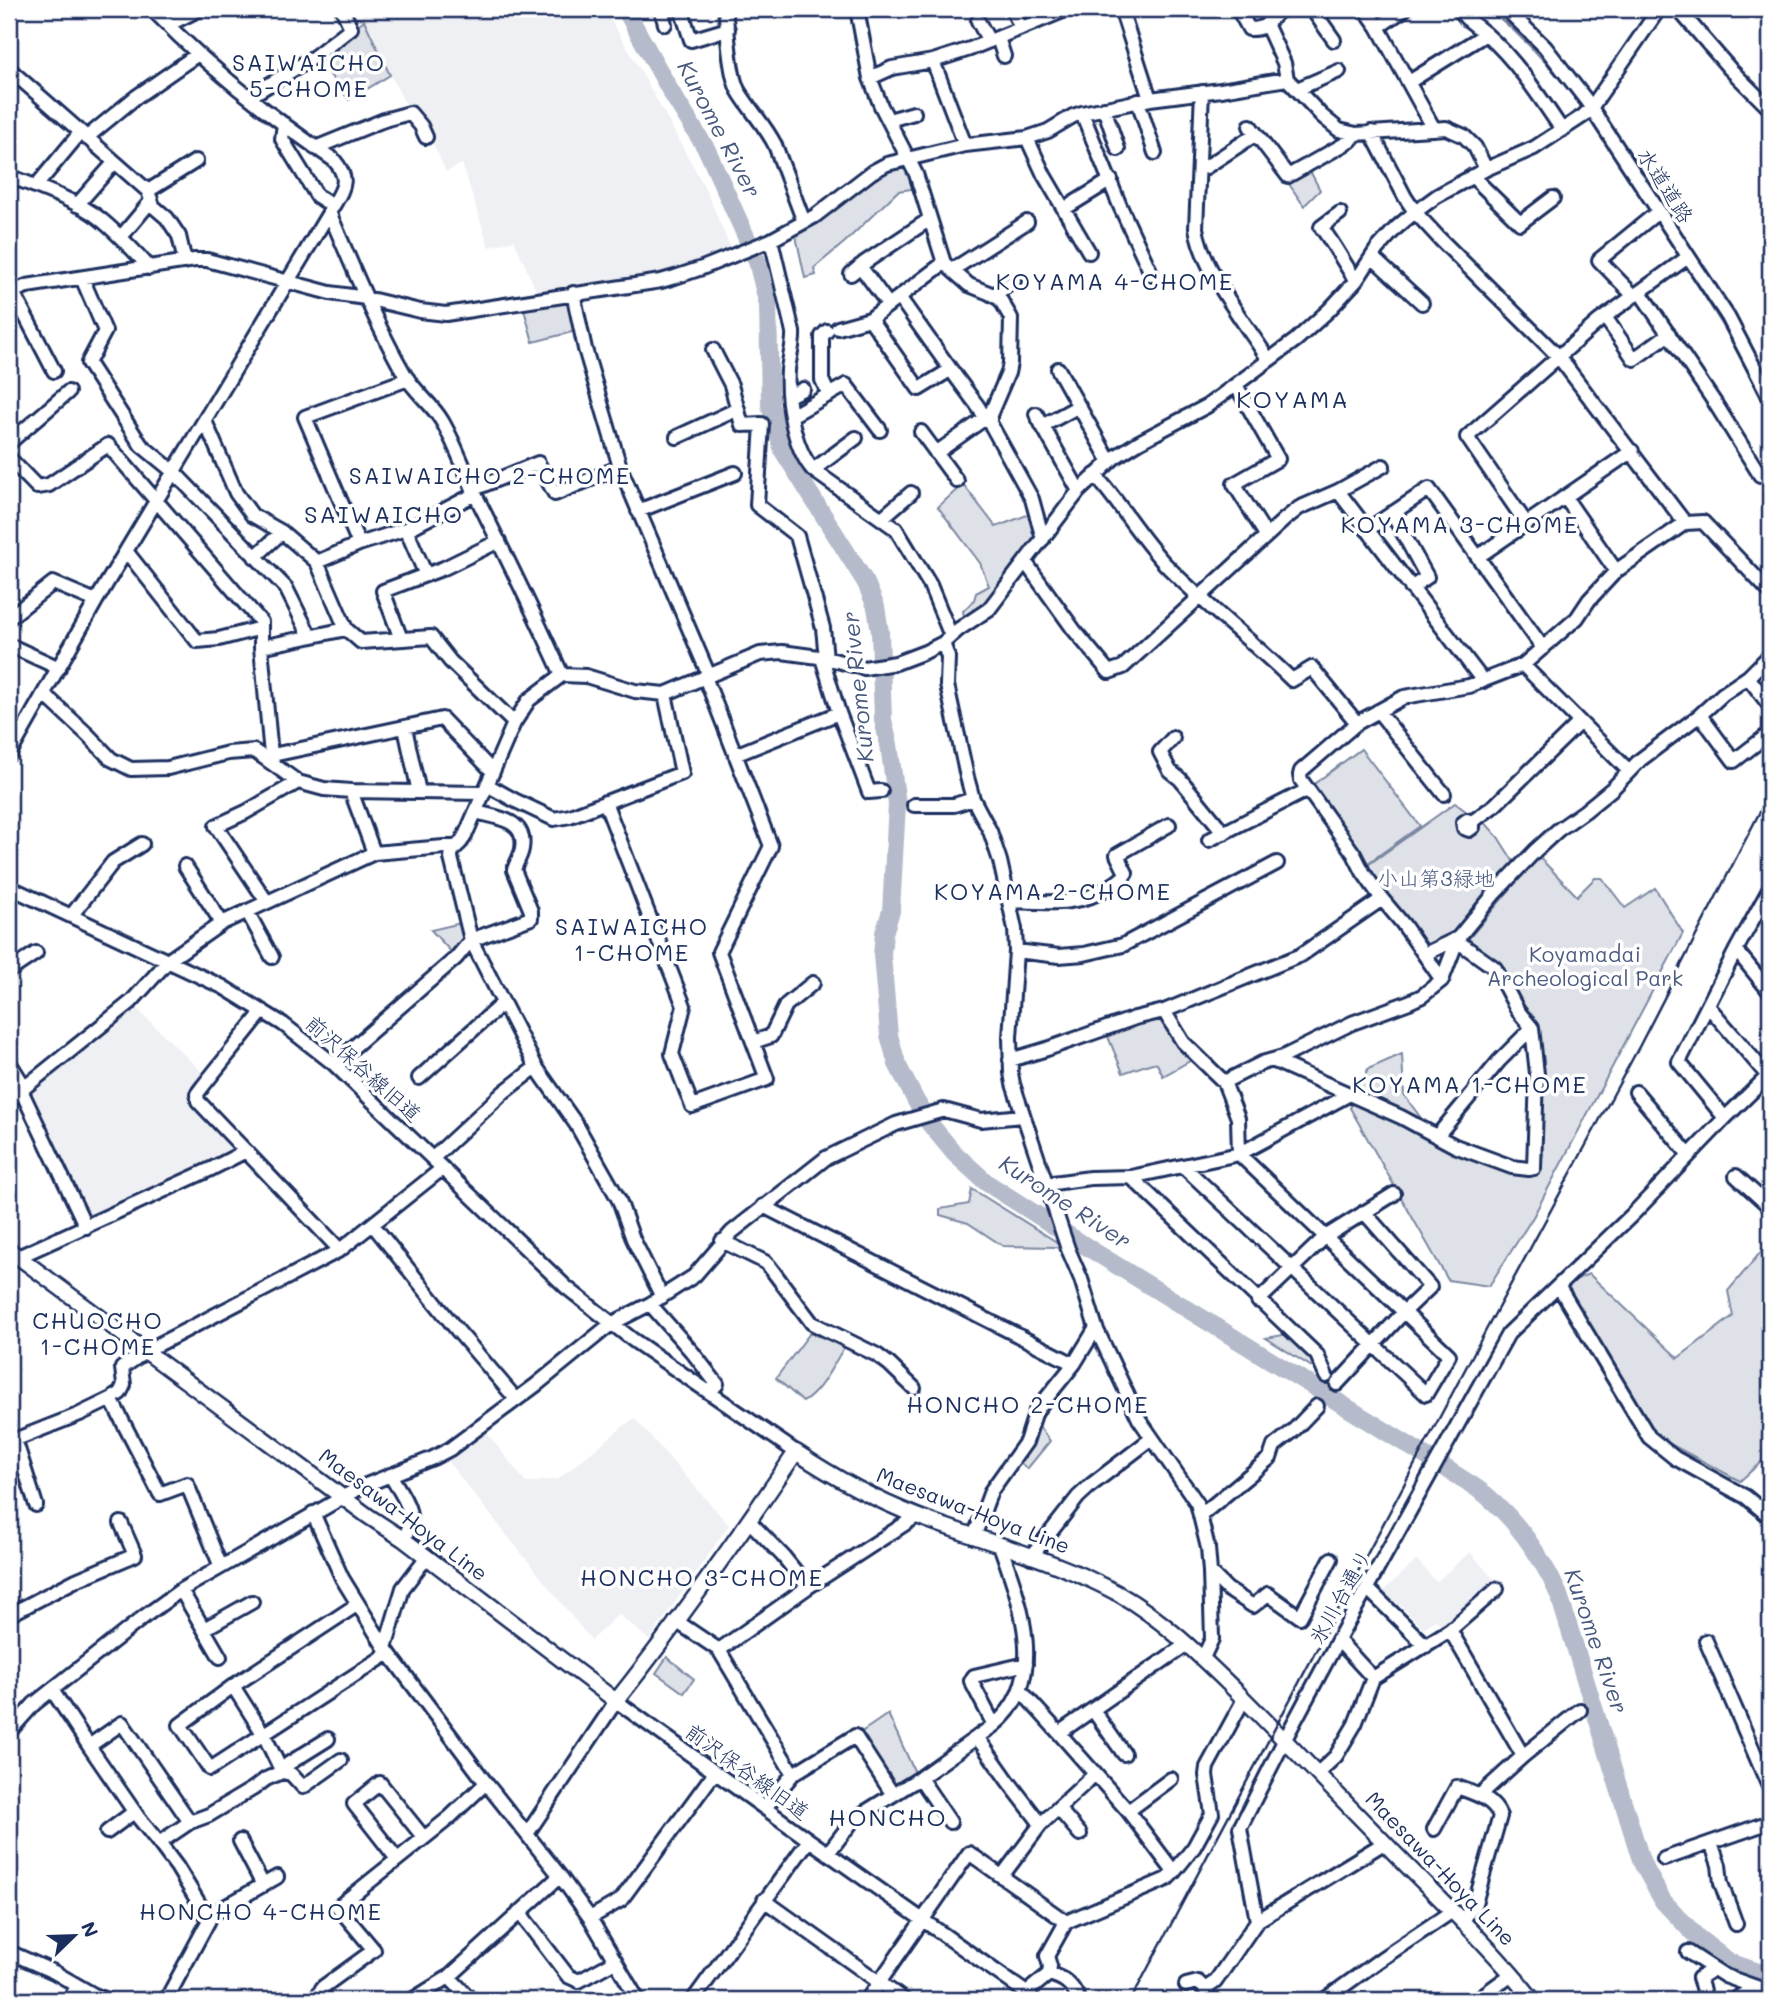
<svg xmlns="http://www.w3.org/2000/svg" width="1779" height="2009" viewBox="0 0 1779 2009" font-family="Mali,'Klee One',sans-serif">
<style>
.built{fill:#eff0f4}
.green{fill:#dee1e7;stroke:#7c88a2;stroke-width:2}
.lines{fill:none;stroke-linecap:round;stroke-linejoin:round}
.stream{stroke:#77839f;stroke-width:2.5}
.river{stroke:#b5bbca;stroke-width:18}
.minor-casing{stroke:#1b2f5e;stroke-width:18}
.major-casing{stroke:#1b2f5e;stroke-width:19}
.minor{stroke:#fff;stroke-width:12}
.major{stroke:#fff;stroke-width:14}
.rail{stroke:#1b2f5e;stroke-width:2.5}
.labels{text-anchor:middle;stroke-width:7;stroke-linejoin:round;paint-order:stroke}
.street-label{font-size:21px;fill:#1b2f5e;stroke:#fff}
.park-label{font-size:21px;fill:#4c5c80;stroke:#fff}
.neighbourhood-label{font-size:23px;letter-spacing:2px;fill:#1b2f5e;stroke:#fff}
.water-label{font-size:23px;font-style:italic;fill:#49597e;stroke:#fff}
.quarter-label{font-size:24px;letter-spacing:2px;fill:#1b2f5e;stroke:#fff}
</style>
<rect width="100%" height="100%" fill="#fff"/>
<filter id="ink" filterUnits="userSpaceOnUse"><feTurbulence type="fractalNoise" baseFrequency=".0143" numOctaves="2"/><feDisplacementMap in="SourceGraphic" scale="14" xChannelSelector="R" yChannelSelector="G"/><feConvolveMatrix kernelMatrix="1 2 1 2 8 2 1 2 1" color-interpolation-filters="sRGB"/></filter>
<g filter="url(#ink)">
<!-- built -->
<path class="built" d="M346 9H604L641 71 705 188 731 249 690 267 657 278 537 293 514 240 489 247 462 164 446 172 424 124 403 100 361 14 350 18Z
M133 1005 205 1075 189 1095 237 1147 88 1218 27 1092Z
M634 1418 729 1525 649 1640 619 1614 591 1640 445 1458 484 1429 526 1483 558 1479Z
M1470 1552 1498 1584 1445 1630 1436 1620 1423 1628 1400 1605 1395 1609 1381 1593 1417 1560 1436 1582Z"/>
<!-- green -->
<path class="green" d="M364 20 390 75 349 100 317 58Z
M906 163 918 188 898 191 845 242 814 268 816 275 805 278 796 236 797 230 883 170Z
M1309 169 1320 190 1304 206 1287 181Z
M567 300 570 302 576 331 533 342 523 306Z
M963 484 996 527 1032 513 1040 540 986 607 965 622 963 611 974 600 976 593 989 586 980 563 938 507Z
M1361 749 1420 826 1368 863 1314 784Z
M1455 803 1471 815 1483 820 1498 837 1515 864 1455 934 1428 947 1385 898 1365 867Z
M1538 856 1577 896 1595 878H1602L1625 908 1655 888 1683 933 1533 1217 1489 1286 1448 1280 1350 1108 1368 1069 1402 1054 1404 1095 1438 1141 1503 1168 1531 1177 1543 1155 1538 1119 1543 1065 1538 1023 1525 1011 1515 989 1503 971 1465 943Z
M461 923C464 937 463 943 453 954L431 930Z
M1161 1015 1195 1058 1163 1076 1157 1064 1152 1063 1123 1073 1106 1032Z
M972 1189 1068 1249 1055 1247 1003 1246 968 1223 940 1215V1209L969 1204Z
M1770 1241V1454L1740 1481 1653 1435 1565 1284 1589 1274 1678 1358 1733 1316 1728 1291Z
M810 1333 845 1346C833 1364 822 1391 803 1402L776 1378Z
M1294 1333 1326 1376 1266 1338Z
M1035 1421 1050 1441 1027 1469 1016 1460Z
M667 1657 694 1679 684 1693 656 1673Z
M888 1714 917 1777 892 1793 857 1735Z"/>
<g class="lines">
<!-- stream -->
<path class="stream" d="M1490 9C1524 38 1556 71 1583 108
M1589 116 1652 214
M1655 219 1680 258
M1684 263 1724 327 1770 412"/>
<!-- river -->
<path class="river" d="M625 9 671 92 707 150 757 261 768 305 770 405 783 451 866 583 876 607 880 632 883 720 889 745 897 804 891 911 884 933 882 955 889 1035 897 1064 916 1101 930 1124 954 1153 987 1183 1095 1252 1450 1471C1462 1479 1475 1486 1486 1495 1518 1522 1542 1557 1559 1595L1642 1863 1663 1901 1697 1937 1729 1962 1770 1976"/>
<defs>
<path id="minor" d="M661 9 665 24
M681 9 691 40 728 29
M725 9C728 30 729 72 738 90 749 109 765 125 775 145L804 222
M857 9 870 78 881 106 916 174 944 263 969 285 989 293 1000 299 1011 318 1010 363 1008 373 990 415V423L1032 499 1043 539
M1012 9 1021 28
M1121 9 1150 99
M1238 9 1249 29C1270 30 1267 18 1282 9
M1312 9 1334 40
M1365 9 1378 27 1434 129
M1459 9 1466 18 1486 34
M1506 9 1545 47 1586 100 1728 317 1770 398
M1678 9 1730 69 1770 109
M978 21 989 41
M168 25 200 9
M1267 26 1284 63 1287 79
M1378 27 1405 9
M998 38 1004 56
M933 61 965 145
M9 69 148 191 153 206 167 218 179 236 185 262
M870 78 892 68 933 61 970 49 1068 9
M1409 82 1486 34C1516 60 1540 97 1562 130
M1297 89 1339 71
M1202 92 1196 228C1203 271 1245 323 1269 360
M249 97 314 57 351 28 342 9
M1138 101 1155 153
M1104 108 1118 149
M1082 113 1120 206 1152 275
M889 120 914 113
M284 124 282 139 317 196 333 206
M1250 126 1288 176 1350 141 1356 134
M1371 132 1405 197 1415 212 1440 239 1558 356 1685 523
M86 138 136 97 198 54
M1027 138 1044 175 1089 252
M315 148 384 120 410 113 421 126 426 137
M1199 169 1206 167 1256 134
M9 176C35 186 78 201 99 218 118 233 134 251 150 268
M1472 176 1520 223 1553 198
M36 186 80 133
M148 191 196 161
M77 205 114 163
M1064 209 1111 180
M329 212C353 267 375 323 405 375 415 392 432 404 442 421 456 445 465 472 477 498 506 556 535 615 562 675
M1340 213 1321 227C1334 244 1344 263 1356 281
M121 237 151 201
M771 240 793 332C794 345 789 357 788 370 786 400 793 447 813 470L896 529 930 585 951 636
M1372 257 1422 303
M860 266 888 304
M952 270 1027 222
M851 274 864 263 930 219
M82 278 105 331 88 363 141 445 174 472 286 588 310 636
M13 292 54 371
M1640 292 1715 403 1760 475
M9 293 27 286 46 283 195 260H207L330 293 366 298 420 311 446 314 661 281 675 277 702 268 771 240 815 216 872 172 887 164 965 145 1027 138 1048 131 1073 116 1082 113 1150 99 1221 90 1287 79 1322 116 1339 130 1356 134 1446 128 1464 136 1475 147 1486 169
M573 293 585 349 620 467 707 671 705 677 771 846 719 952 767 1079 692 1106 672 1054 684 1006 605 802
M994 295 1014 281
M1634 296 1599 260 1659 211
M899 297 944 263
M1605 317 1634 359 1669 334
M870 319 919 389 950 370
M838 328 870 319 899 297C924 332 948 367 974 401 980 408 983 417 990 423
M827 331 822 336V380L829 395
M713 350 731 385 742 425 762 424 757 505 797 536 823 628 826 658
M1058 369 1110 462
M1236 385 1278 459 1234 484 1266 535
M789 396 803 389
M1036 414 1079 491
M791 416 846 385 880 430
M205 421 236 493 252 515 282 532 317 562 346 629 361 642 431 637 450 661 514 723
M1042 426 1079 406
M921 432 957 481
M677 437 738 409
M9 443 68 392
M936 453 984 419
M9 458 37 487 49 485 108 445 261 622V647
M813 470 856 438
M1095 475C1120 503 1139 536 1165 564 1205 605 1251 640 1292 680L1312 668 1357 723
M474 489 538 463 555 494 620 467
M1338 491 1483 681
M1565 497 1616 571
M638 511 735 473
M1392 513 1427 577 1411 588
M882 518 911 493
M1526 523 1467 437 1599 321 1688 257
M406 529 426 575
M1367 530 1429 489 1543 648
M359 544 305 417 408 379
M126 551 197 641 219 639 261 628
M1479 556 1632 451
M255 557 282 532
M317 562 359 544 412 527 475 494
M1026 563 1074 630 1109 672 1123 667 1285 519 1299 508 1338 491 1383 466
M9 618 53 583 96 601
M401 639 383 591 444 568 499 541
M943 643 948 657 947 685 967 777 973 799 990 831 1000 861 1015 929 1016 951 1010 1037 1011 1073 1013 1084 1068 1249 1081 1279 1096 1328 1139 1419 1197 1503 1208 1548 1210 1572 1212 1639 1203 1658
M9 645 59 668
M822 658 839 713 869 792 881 791
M1523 665 1629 771
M1748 677 1770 706
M44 694 88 735 111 759 131 769 168 768 228 753 254 751 263 757 442 719 493 772
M1378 711 1444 794
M1700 715 1734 761 1770 733
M405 728 419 792
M1173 738 1160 752 1170 771 1180 779 1224 833
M9 755 96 601 333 206C344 187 350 179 334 160 269 116 206 65 152 9
M271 755 261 647 346 629
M735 755 839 713
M263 757 298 782 324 789 351 791
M487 785 516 801 554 819 570 816 682 773 665 694
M914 805H954L973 799
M1472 822 1467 820 1463 823 1464 828 1469 830 1473 827 1472 822 1495 805 1580 722
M1209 840 1307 790
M374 853 351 791 482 793
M185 866 222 923
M9 887 223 987 283 1024 334 1064 566 1287 633 1340 796 1452
M1010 901C1044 902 1080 907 1109 887 1116 883 1122 880 1126 873L1117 855 1169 825
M267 902 216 826 246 812 298 782
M247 911 272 957
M71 916 113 862 142 844
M1736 950 1770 992
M1016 951 1059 956 1084 954 1123 945 1277 863
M1425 954 1458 938
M9 971 36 953
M1442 980 1458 938 1495 893 1535 851 1558 830 1585 811 1613 788 1640 760 1700 715 1723 694 1748 677 1770 655
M1708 1006 1768 1076
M263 1011 203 1086 197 1094 198 1101 340 1250
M1164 1011 1183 1042 1224 1082 1238 1118 1239 1154 1449 1355 1426 1394 1183 1166
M753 1042 771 1036 786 1005 813 983
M1010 1060 1047 1049 1135 1018 1164 1011 1301 955 1382 899
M1272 1060 1401 1117 1455 1146 1512 1167 1529 1169 1534 1168 1537 1074 1532 1028 1518 1011 1495 968 1457 941
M9 1062 24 1086
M334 1064 456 958 471 940 531 918V911L514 870C516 863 521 856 522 849 527 819 497 818 476 812
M419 1078 503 1003
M1224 1082 1262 1063 1283 1057 1352 1023 1409 1002 1422 996 1442 980 1403 924 1382 899 1363 872 1354 854 1301 780 1300 775 1301 771 1357 723 1404 697 1469 686 1523 665 1577 618 1589 600 1616 571 1685 523 1703 522 1770 592
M21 1090 86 1227
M1636 1092 1689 1155
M9 1100 131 1002 169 960 222 923 374 853 444 847H454
M1725 1118 1679 1062 1736 950 1770 888
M1437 1136 1499 1061 1532 1028
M433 1158 504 1092 536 1067
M1736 1176 1770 1207
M1131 1177 1317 1355 1326 1376
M1046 1184 1090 1178 1131 1177 1239 1154 1348 1095
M763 1206 1074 1364
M373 1225 457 1330 516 1399
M722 1241 765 1262 769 1266 812 1323 877 1355 889 1364 914 1388
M18 1257 211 1169 246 1151
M1559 1287 1649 1437 1675 1458 1746 1497 1770 1517
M662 1297 633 1239 619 1200 576 1124 536 1067 471 940 451 858C451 848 456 848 461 842 464 838 466 833 468 829L514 723 529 700 562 675 586 676 635 691 665 694 760 654 782 652 826 658 864 668 896 663 925 652 943 643 959 629 989 609 1078 492 1115 457 1139 442 1207 406 1296 340 1329 310 1356 281 1377 249 1396 228 1415 212 1437 196 1486 169 1534 148 1583 116 1591 108 1659 9
M1258 1301 1325 1237 1394 1194
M650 1304 693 1353 717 1384 710 1392
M1337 1384 1404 1312 1430 1287 1364 1212
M111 1399 160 1494 187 1484 221 1567
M15 1439 36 1505
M9 1442 80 1414 111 1399 120 1393 124 1385 122 1368 146 1351 340 1250 443 1168
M390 1475C403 1496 420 1516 403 1539
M313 1513 342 1578 385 1648 486 1783 560 1876 590 1918 638 2000
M1200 1516 1270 1458 1274 1446 1293 1431 1317 1406
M749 1521 783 1556 808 1587
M974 1537 991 1491 1026 1442 1036 1411 1074 1364 1096 1328
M1031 1557 1078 1497 1091 1485 1151 1439
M1210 1572 1227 1589 1253 1606 1268 1594 1300 1617 1331 1559
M1368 1589 1426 1646
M181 1590 220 1657
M358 1604 233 1686 180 1725 210 1769 389 1653
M9 1615 76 1580 135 1555 121 1523
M676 1621 719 1650 793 1774
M204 1629 252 1602
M1450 1630 1523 1756
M1338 1640 1373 1678
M1706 1641 1770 1789
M385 1648 403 1588 426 1558
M719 1650 808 1587 917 1516
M52 1690 89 1746 122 1723 190 1822
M1020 1690 1059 1733 1128 1811 1174 1872
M1093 1710 1124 1754
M994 1725 971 1681 974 1676 1026 1664
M9 1732 34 1704 145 1616 181 1590 361 1487 433 1458 450 1449 536 1385 611 1324 650 1304 694 1276 732 1232 826 1158 896 1124 944 1110 981 1120 1022 1116
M1059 1733 1187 1644
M977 1737 1008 1781 1041 1824
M328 1739 288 1764 282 1772 291 1774 303 1787 341 1760
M89 1746 138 1817 159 1843 190 1822 209 1815 254 1788 266 1779 282 1772 264 1735 233 1686
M1318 1773 1336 1756 1355 1724 1373 1678 1450 1630 1497 1589
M920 1778 950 1822
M1480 1795 1523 1756 1580 1710
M765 1808 793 1774 855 1736 893 1795
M1058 1808 1080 1834
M1128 1811 1171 1779
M1434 1829 1457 1787C1473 1793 1493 1798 1500 1816L1475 1903 1462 1922
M107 1832 134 1812
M527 1834 616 1701 809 1840 1028 1994
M240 1841 263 1885
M159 1843 177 1867 209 1920 166 2000
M1711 1843 1719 1865 1721 1883 1736 1924
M828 1853 854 1819 920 1778 994 1725C1050 1680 1020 1601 1000 1545
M397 1859 354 1804 380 1783 424 1838
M1664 1859 1770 1822
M1002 1876 1041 1824 1095 1774
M764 1900 904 2000
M519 1912 568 1976 579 1981 615 1961
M207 1917 277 1877
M590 1918 621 1900 715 1772
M1257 1921 1240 1828 1285 1739 1338 1640 1508 1334 1632 1215 1725 1118 1770 1074
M9 1952 54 1972 94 1995 107 2000
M1688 1952 1725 1976 1770 1992
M1049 1974 1050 1966 1047 1956 1066 1922 1167 1879 1174 1872 1194 1847 1212 1814 1206 1775 1207 1767 1244 1699
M449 1977 471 2000
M1186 1985 1198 1982 1205 1989 1210 2000
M1205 1989 1215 1982 1257 1921 1384 1843
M1026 1999 1033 1987 1049 1974C1063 1978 1071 1983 1077 1996L1075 2000
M68 2000 78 1987
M315 2000 323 1987 374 1950 338 1907 449 1818 486 1783
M412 2000 449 1977 560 1876
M693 2000 809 1840
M867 2000 969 1853 1066 1922
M1324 2000 1381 1959 1451 1912
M1476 2000 1512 1974
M1706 2000 1699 1978 1713 1969
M1734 2000 1755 1987"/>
<path id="major" d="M9 1250 368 1516 403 1539 616 1701C680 1621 739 1536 796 1452 835 1478 873 1499 917 1516 984 1542 1056 1559 1119 1594 1164 1620 1200 1656 1237 1692 1284 1739 1330 1787 1377 1835 1429 1890 1487 1941 1533 2000"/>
</defs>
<!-- minor casing -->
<use href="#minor" class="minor-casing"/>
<!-- major casing -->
<use href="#major" class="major-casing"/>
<!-- minor -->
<use href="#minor" class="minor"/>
<!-- major -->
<use href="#major" class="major"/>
<!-- rail -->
<path class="rail" d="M1131 2000 1479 1343 1640 1045 1770 792"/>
</g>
</g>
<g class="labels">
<!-- street labels -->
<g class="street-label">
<text transform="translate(1665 186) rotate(57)" y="7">水道道路</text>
<text transform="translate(363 1069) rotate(42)" y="7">前沢保谷線旧道</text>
<text transform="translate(973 1511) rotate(21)" y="7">Maesawa-Hoya Line</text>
<text transform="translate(403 1515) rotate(37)" y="7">Maesawa-Hoya Line</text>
<text transform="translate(1341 1597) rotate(-61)" y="7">氷川台通り</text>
<text transform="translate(747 1772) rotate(36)" y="7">前沢保谷線旧道</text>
<text transform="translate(1440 1869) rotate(46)" y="7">Maesawa-Hoya Line</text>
</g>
<!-- park labels -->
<g class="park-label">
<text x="1436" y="886">小山第3緑地</text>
<text x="1585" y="962">Koyamadai<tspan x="1585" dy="24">Archeological Park</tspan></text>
</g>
<!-- neighbourhood labels -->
<g class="neighbourhood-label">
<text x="309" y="71">SAIWAICHO<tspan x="309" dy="26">5-CHOME</tspan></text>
<text x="1115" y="290">KOYAMA 4-CHOME</text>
<text x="490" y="484">SAIWAICHO 2-CHOME</text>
<text x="1460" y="533">KOYAMA 3-CHOME</text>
<text x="1053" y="900">KOYAMA 2-CHOME</text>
<text x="632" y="935">SAIWAICHO<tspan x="632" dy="26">1-CHOME</tspan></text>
<text x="1470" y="1093">KOYAMA 1-CHOME</text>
<text x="98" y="1329">CHUOCHO<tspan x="98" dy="26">1-CHOME</tspan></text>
<text x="1028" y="1413">HONCHO 2-CHOME</text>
<text x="702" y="1586">HONCHO 3-CHOME</text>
<text x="261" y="1920">HONCHO 4-CHOME</text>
</g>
<!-- water labels -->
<g class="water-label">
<text transform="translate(719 129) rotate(62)" y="8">Kurome River</text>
<text transform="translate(858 687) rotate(-96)" y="8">Kurome River</text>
<text transform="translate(1065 1202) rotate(33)" y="8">Kurome River</text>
<text transform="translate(1596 1641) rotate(71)" y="8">Kurome River</text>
</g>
<!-- quarter labels -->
<g class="quarter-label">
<text x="1293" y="408">KOYAMA</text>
<text x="384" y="523">SAIWAICHO</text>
<text x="888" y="1826">HONCHO</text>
</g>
</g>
<!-- margin -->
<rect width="1779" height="2009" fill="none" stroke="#fff" stroke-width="35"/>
<rect x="18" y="18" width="1744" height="1974" fill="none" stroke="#1b2f5e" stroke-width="2.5" filter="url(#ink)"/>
<!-- north arrow -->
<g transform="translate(74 1936) rotate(67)" stroke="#ffffff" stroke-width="5" paint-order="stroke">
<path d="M0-5L12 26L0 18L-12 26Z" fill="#1b2f5e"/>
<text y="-10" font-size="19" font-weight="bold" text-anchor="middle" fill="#1b2f5e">N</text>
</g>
</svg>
